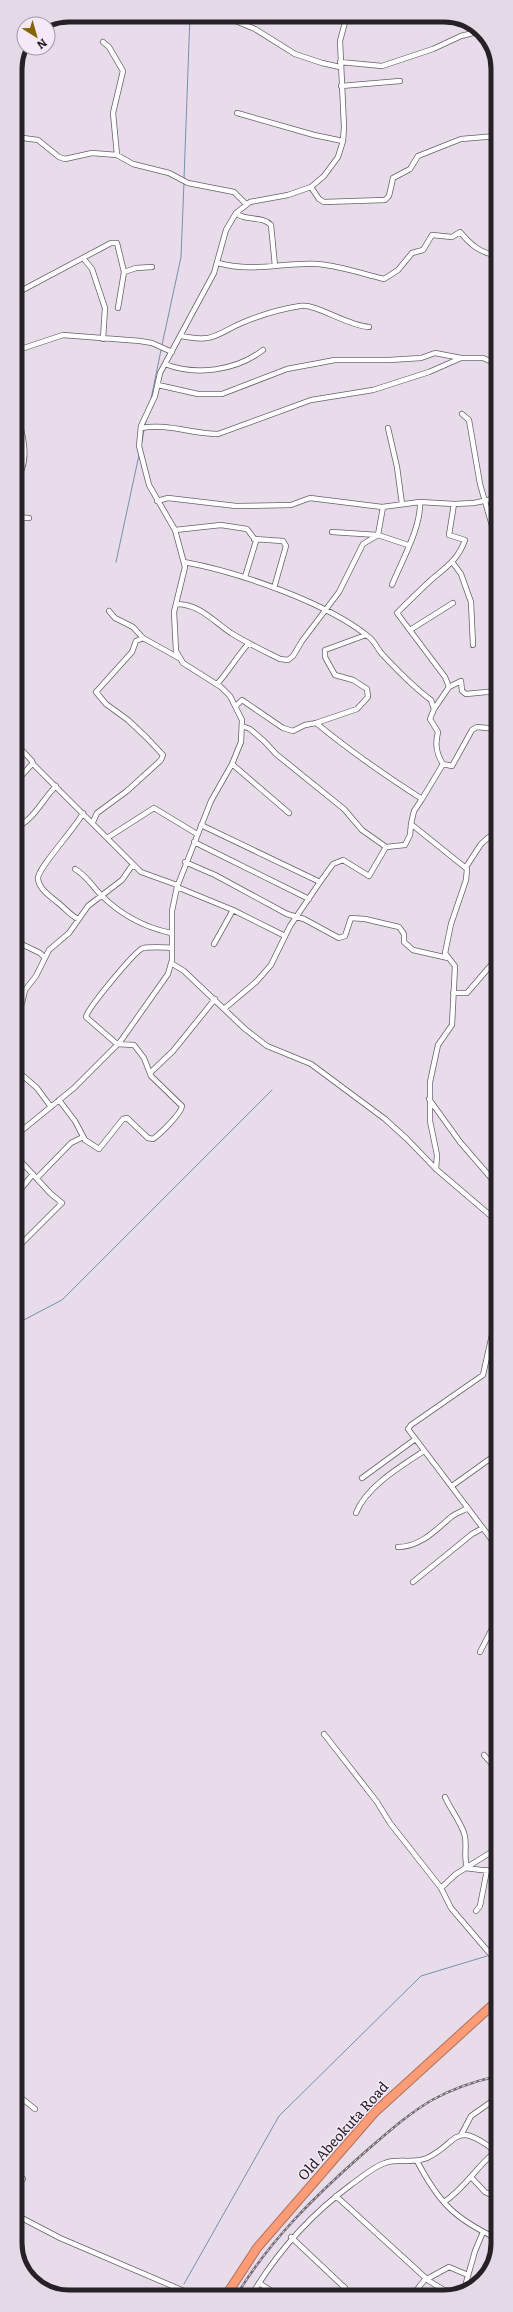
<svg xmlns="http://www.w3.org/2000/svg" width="513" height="2312" viewBox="0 0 513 2312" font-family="Literata,serif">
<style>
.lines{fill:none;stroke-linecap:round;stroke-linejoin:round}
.stream{stroke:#7390ad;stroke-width:1}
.street-casing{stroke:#6a5f6c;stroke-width:6}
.highway-casing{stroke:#b0715a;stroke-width:10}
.street{stroke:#fff;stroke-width:4.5}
.highway{stroke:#fb9c76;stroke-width:8}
.rail-casing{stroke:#726b74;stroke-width:2.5}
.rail{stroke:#f5e9f8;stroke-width:1;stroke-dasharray:3;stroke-linecap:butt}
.labels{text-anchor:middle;stroke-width:3;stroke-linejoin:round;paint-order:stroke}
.street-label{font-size:14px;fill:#252126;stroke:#f5e9f8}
.rim{fill:none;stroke:#252126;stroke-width:5}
</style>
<rect width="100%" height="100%" fill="#e8dceb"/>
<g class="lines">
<!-- stream -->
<path class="stream" d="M184 179 190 15
M162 345 181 257 184 182
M151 399 161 350
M145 425 147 418
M142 442 144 430
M116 562 139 455
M16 1324 62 1300 272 1090
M496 1955H498
M184 2284 279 2116 421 1976 487 1956
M142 2297 175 2295 178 2292"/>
<defs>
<path id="street" d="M221 15 255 29 295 54 322 63 340 67
M103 42 109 47 123 71 113 113 117 155
M340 62 382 66 433 49 461 36 481 31
M341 86 400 81
M237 113 314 135 343 141
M15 143 23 138 38 140 59 157 65 159 92 153 117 155 133 164 169 173 188 183 234 192 246 204
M311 187 319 199 324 202 385 200 389 196 393 178 410 169 418 156 461 139 497 136
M236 213C246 222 262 215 271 225L275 266
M84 259 92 269 105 308 103 339
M218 263C254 273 283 262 318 264 341 266 363 274 384 279L398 270 412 253 423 250 432 235 452 237 460 232C470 244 481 254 497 255
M15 294 111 243H117L124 272
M118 308 124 272 136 268 152 267
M181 336C216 343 215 334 244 322 261 315 281 309 300 306 316 303 347 326 369 327
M15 351 63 335 140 341 152 343 172 352
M165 364C196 376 236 371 263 350
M158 385 198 394H222L287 369 335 360H389L421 358 435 353 461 358H483L497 364
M15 412C22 428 32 465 15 478
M462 414 469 420 480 484 497 543
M141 428C168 423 191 434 218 434L311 400 373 390 429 372 461 358
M388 428 397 467 402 504
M157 501 168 498 236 506 291 505 310 498 382 507 420 502 454 504 474 503 497 498
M15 517 29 518
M175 530 221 525 247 529 256 541 245 577
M332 532 378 535 408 545
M254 539 283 541 286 546 274 588
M184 562C238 572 326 602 369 637 375 642 377 648 382 654 397 670 413 687 431 700L434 709 430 719 438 732C435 744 436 753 443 764L422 799
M453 563 461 574 471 602 473 645
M392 585C402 560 421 528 420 502
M176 604C200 604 213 621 231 633 247 643 264 651 280 659L288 660 293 656 302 641 339 592 363 544 378 535 383 507
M109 611 115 618 133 627 143 638 179 658
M410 630 453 603
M217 684C229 671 237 656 249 643
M449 687 461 681 462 691 466 694 497 691
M236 706 242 700 283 728 293 731 305 725 316 723C350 751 386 776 422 799L414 811 411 824 467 869 466 880 451 924 445 953 455 966 452 1025 438 1045 430 1082V1121L437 1155 436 1169
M434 709 449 687 445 677 397 613C408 602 419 591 431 580 446 567 458 560 465 540L449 535 454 504
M316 723 357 709 368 697 367 689 353 680 335 675 325 657V650L366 635
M242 726 250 729 264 741 276 754 344 809 362 830 386 847 405 845 410 835 411 824
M15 743 32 761 33 764
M232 764 289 813
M443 764 452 766 472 730 477 727 497 729
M15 783 32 764 34 765 135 866
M93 822 97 813 127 791 161 760 163 755 147 738 128 720 106 704 96 692 132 652 136 641 143 638
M201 825 320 882 290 926 271 965 256 982 225 1008
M15 828C34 820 42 800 56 786
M107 838 154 808 197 834
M194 842 309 899
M185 862 215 875 287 914 304 919 339 938 345 936 351 918 365 919 399 927 404 934V942L413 950 448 958
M466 867 481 844 489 837H497
M75 869C87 876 91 885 101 895 121 915 143 927 171 933
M320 882 333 864 343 860 369 876 386 847
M177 887 233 910 285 936
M78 919C71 916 64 907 57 902 50 896 38 888 38 878 38 868 77 826 83 813
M15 941 40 953 45 958
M214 944 233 910
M171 963 184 971 245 1029 267 1046 311 1064 385 1119 407 1139 436 1169 498 1222
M453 993H467L497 958
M15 1014 22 1003 25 990 36 976 49 950 69 933 88 906 122 880 131 867 135 866 141 872 177 885
M15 1069 37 1088 51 1107
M150 1073 173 1051 215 999
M429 1099 460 1142 498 1186
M59 1100 75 1121 85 1140 99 1149 123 1119 127 1118 148 1138 153 1139C160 1134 181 1114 182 1106L151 1076 144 1058 134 1045 117 1044 86 1017C87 1009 135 951 143 948 146 947 167 947 171 948
M15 1136 74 1088 120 1042 168 974 172 960V911L177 887 211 801 232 764 241 742 242 720 230 696 221 687 183 663 176 651 174 612 185 567 175 530 149 485 139 446 141 426 155 396 160 373 214 273 226 230 236 213 250 202 288 195 311 187 324 176 338 157 343 141 344 127 340 41 347 15
M15 1155 50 1193 62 1203 16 1249
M37 1178 71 1143 83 1137
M16 1195 33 1174
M498 1308 483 1375 411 1425 408 1429 498 1548
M16 1403H18
M362 1478 414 1440
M452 1486 498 1453
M356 1513C366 1487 401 1466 424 1451
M398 1547C420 1547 436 1530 451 1517 456 1513 463 1511 468 1508
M413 1582 472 1534 483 1528
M480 1652 498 1617
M324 1734 377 1802 390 1823 441 1888 451 1908 498 1963
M484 1755 498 1771
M445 1797C451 1810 460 1821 464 1833 468 1844 463 1855 467 1867
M465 1868 498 1872
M441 1888 456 1874 498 1848
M476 1911 480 1906 487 1870
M16 2099 20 2097 35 2109
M461 2135 471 2116 498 2097
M417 2161C439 2203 455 2219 498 2239
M16 2171 23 2179
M472 2178 485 2192 494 2196
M336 2196 429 2281 444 2290 460 2293
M444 2202C465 2188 477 2166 496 2151
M16 2215 60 2238 198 2297
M291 2237 345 2288 341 2291
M427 2279 449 2267 468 2275
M259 2283 279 2296
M464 2290 475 2251 483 2232
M251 2296C277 2252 310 2215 352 2184 362 2177 373 2167 385 2163 398 2158 413 2164 427 2158 459 2143 453 2119 494 2150H498
M412 2296 426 2278"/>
<path id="highway" d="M225 2297 257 2248 375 2112 498 2000"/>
</defs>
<!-- street casing -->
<use href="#street" class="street-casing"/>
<!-- highway casing -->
<use href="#highway" class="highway-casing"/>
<!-- street -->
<use href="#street" class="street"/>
<!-- highway -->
<use href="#highway" class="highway"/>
<defs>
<path id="rail" d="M236 2296C270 2240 315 2196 365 2152 386 2134 408 2114 432 2100 452 2089 475 2081 498 2076"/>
</defs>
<!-- rail casing -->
<use href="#rail" class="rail-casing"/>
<!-- rail -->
<use href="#rail" class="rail"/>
</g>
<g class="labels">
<!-- street labels -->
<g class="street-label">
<text transform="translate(343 2131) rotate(-48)" y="5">Old Abeokuta Road</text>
</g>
</g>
<!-- crop -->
<path d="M0 0H513V2312H0ZM69 22H444A47 47 0 0 1 491 69V2243A47 47 0 0 1 444 2290H69A47 47 0 0 1 22 2243V69A47 47 0 0 1 69 22Z" fill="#e4d9e7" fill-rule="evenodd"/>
<path class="rim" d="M69 22H444A47 47 0 0 1 491 69V2243A47 47 0 0 1 444 2290H69A47 47 0 0 1 22 2243V69A47 47 0 0 1 69 22Z"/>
<!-- north arrow -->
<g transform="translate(36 36) rotate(143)"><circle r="19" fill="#f5e9f8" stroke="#a299a4"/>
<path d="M0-3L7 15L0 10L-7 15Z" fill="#866500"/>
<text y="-6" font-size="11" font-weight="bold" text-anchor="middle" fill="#252126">N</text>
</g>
</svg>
